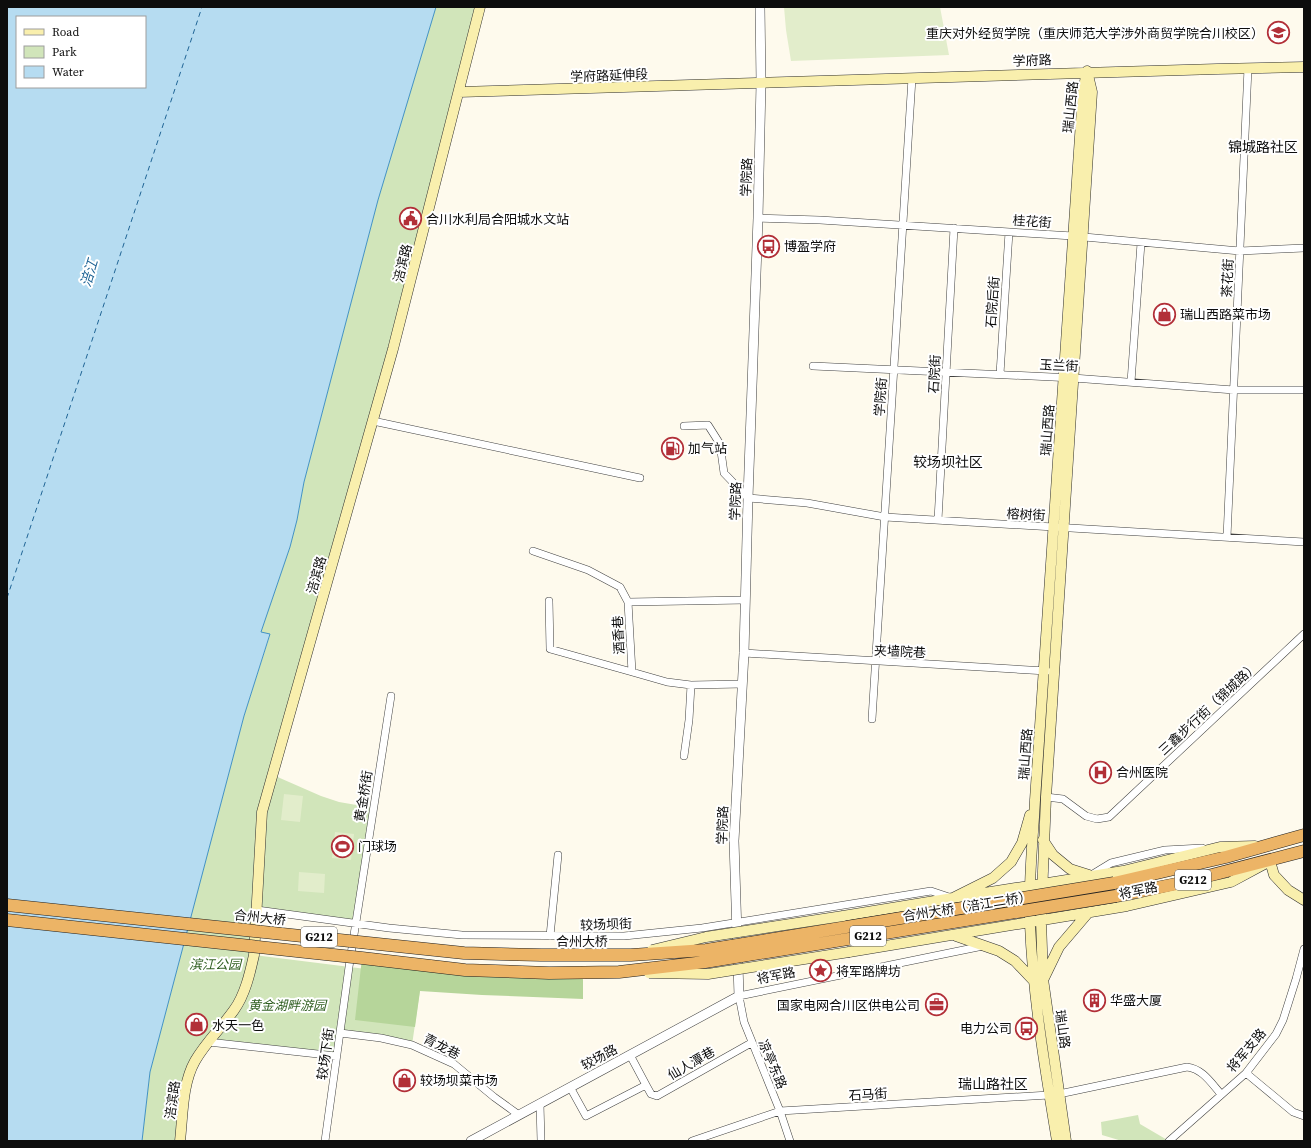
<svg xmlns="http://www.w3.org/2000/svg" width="1311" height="1148" viewBox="0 0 1311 1148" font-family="'Source Serif 4','Noto Sans SC',serif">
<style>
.green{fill:#d1e5ba}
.forest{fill:#b6d59a}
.pitch{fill:#e2edcb}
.water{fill:#b6dcf1;stroke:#4292c3;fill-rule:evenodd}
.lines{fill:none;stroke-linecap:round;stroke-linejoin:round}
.ferry{stroke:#1f6495;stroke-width:1;stroke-dasharray:5 4;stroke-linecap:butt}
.minor-casing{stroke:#404040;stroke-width:8}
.tertiary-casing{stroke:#404040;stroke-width:10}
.secondary-casing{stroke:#2f2f2f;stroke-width:11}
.trunk-casing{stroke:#1e1e1e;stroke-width:13}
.minor{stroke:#fff;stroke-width:7}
.tertiary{stroke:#fff;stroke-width:9}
.secondary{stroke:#f9efad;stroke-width:10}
.trunk{stroke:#ecb466;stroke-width:12}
.secondary-bridge-casing{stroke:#2f2f2f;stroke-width:11;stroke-linecap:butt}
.trunk-bridge-casing{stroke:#1e1e1e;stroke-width:13;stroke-linecap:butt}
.secondary-bridge{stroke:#f9efad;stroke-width:10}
.trunk-bridge{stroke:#ecb466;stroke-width:12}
.labels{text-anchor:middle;stroke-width:4;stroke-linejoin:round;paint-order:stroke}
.shield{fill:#fff;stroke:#565656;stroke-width:1}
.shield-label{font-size:12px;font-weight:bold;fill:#0d0d0d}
.poi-label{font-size:13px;fill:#0d0d0d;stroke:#fff;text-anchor:start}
.street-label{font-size:13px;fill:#0d0d0d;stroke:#fff}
.park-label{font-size:13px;font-style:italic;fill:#305f22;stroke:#fff}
.neighbourhood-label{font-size:14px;fill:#0d0d0d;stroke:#fff}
.water-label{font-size:14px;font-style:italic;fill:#1f6495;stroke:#fff}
</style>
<rect width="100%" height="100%" fill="#fefaed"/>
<!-- green -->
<path class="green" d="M436 7H480L273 775 321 796 339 802 374 808 356 923 257 910 254 955 422 976 412 1045 340 1034 336 1056 208 1042 195 1061 180 1141H142L150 1072 244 716 270 635 261 632 290 547 297 520 304 482 378 200Z
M1138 1115 1140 1124 1169 1141H1122L1102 1135 1101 1122Z"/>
<!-- forest -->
<path class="forest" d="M362 958 583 972V999L482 995 420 991 415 1027 355 1020Z"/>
<!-- pitch -->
<path class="pitch" d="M784 7H940L949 55 791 61 786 30Z
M284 794 303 796 300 822 281 820Z
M335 832 354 834 351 860 332 858Z
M299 872 325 874 324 893 298 891Z"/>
<!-- water -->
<path class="water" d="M7 7H436L378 200 304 482 297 520 290 547 261 632 270 634 244 716 150 1072 142 1141H7ZM17 17H145V87H17Z"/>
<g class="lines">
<!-- ferry -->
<path class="ferry" d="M7 598 202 7"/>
<defs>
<path id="minor" d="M758 218 820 220 1073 236 1240 251 1304 248
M813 366 1073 378 1234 390H1304
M1000 374 1009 232
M1131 382 1141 243
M373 421 640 478
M684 426 708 425 720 444 724 473 748 498 807 503 885 517 1304 542
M938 520 954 228
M1227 537 1248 68
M533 551 588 570 620 587 628 602
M549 601 550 649 632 672
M744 653 1047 671
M742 684 691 685 667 682 632 672 628 602 745 600
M872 719 912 78
M684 756 689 720 691 685
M1046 797 1063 799 1086 816 1097 819 1109 817 1304 634
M1093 874 1111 863 1165 850 1202 848
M257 910 389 928 462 935 624 936 702 928 931 891 949 897
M550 936 558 855
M340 1033 381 1038 412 1045 454 1064 494 1097 519 1115
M208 1042 336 1056
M1246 1073 1293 1112 1304 1116
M646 1085 651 1094 657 1096 751 1043
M570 1087 586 1116 646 1085 630 1055
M1059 1094 1187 1067C1203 1069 1211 1083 1221 1094
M540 1104 541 1141
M325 1141 349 967 391 696
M692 1141 780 1111 1049 1095
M790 1141 780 1111 744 1022 739 996 983 946
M1169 1141 1246 1073 1276 1034 1283 1020 1296 979 1304 949"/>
<path id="tertiary" d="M471 1141 739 996 734 841 744 653 748 498 758 218 761 83 760 7"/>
<path id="secondary" d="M459 92C740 84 1022 73 1304 67
M1043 840 1053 855 1070 869 1089 875
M953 898 1123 871 1220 847 1255 846
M843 916 953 898 993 878 1011 862 1022 843 1030 815
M956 936 999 951 1015 961 1033 980
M849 952 1127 906 1231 882 1270 861 1274 875 1288 890 1304 900
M1044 978 1059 947 1088 913
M180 1141C183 1115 182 1084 195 1061 206 1042 222 1027 234 1010 245 995 250 973 254 955L262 812 393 349 480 7
M1057 1141C1045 1069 1033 997 1030 924 1028 883 1033 841 1035 800L1083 92 1087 71
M1066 1141 1043 979 1041 920 1046 797 1092 92 1088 75"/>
<path id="trunk" d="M1114 883 1226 857 1304 835
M1116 896 1181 883 1304 851"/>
</defs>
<!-- minor casing -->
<use href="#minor" class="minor-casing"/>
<!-- tertiary casing -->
<use href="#tertiary" class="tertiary-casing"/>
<!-- secondary casing -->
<use href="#secondary" class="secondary-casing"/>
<!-- trunk casing -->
<use href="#trunk" class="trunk-casing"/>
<!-- minor -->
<use href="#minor" class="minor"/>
<!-- tertiary -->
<use href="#tertiary" class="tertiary"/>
<!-- secondary -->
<use href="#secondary" class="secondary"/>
<!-- trunk -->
<use href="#trunk" class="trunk"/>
<defs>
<path id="secondary-bridge" d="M652 950 706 937 843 916
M649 973 708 974 849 952"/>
<path id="trunk-bridge" d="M7 905 464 953 541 955H631L706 950 1114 883
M7 920 362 958 465 970 549 973 619 972 705 962 1116 896"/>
</defs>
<!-- secondary-bridge casing -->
<use href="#secondary-bridge" class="secondary-bridge-casing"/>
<!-- trunk-bridge casing -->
<use href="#trunk-bridge" class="trunk-bridge-casing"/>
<!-- secondary-bridge -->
<use href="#secondary-bridge" class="secondary-bridge"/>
<!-- trunk-bridge -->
<use href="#trunk-bridge" class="trunk-bridge"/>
</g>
<!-- icons -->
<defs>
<symbol id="university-ring" viewBox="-11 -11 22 22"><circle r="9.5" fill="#fff" stroke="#b22f38" stroke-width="1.5"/><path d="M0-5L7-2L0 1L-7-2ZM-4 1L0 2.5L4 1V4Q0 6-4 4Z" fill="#b22f38"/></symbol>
<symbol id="civic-ring" viewBox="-11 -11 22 22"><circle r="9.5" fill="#fff" stroke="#b22f38" stroke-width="1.5"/><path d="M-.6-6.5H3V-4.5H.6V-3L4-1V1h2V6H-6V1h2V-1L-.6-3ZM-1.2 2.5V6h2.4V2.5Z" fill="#b22f38"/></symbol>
<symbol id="bus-ring" viewBox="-11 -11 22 22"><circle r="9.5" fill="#fff" stroke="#b22f38" stroke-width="1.5"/><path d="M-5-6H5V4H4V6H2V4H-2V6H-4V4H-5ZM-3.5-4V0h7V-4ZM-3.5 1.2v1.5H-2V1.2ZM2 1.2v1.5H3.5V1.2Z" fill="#b22f38"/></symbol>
<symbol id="shop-ring" viewBox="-11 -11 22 22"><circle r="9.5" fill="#fff" stroke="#b22f38" stroke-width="1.5"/><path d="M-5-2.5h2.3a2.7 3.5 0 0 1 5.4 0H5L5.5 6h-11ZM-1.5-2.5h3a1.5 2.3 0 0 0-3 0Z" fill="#b22f38"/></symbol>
<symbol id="fuel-ring" viewBox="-11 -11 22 22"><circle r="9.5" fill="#fff" stroke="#b22f38" stroke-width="1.5"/><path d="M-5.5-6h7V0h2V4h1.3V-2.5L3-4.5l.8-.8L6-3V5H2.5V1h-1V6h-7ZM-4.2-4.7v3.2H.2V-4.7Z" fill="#b22f38"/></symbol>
<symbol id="hospital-ring" viewBox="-11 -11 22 22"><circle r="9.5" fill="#fff" stroke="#b22f38" stroke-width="1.5"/><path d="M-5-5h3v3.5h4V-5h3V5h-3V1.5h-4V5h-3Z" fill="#b22f38"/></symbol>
<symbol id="stadium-ring" viewBox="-11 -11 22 22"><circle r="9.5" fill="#fff" stroke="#b22f38" stroke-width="1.5"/><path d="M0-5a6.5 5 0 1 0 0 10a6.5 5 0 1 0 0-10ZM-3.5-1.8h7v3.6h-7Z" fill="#b22f38"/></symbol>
<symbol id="sight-ring" viewBox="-11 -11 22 22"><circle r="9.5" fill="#fff" stroke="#b22f38" stroke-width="1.5"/><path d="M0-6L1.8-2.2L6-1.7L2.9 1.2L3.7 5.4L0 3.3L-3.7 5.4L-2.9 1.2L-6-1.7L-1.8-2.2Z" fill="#b22f38"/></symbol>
<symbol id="building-ring" viewBox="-11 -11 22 22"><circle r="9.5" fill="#fff" stroke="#b22f38" stroke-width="1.5"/><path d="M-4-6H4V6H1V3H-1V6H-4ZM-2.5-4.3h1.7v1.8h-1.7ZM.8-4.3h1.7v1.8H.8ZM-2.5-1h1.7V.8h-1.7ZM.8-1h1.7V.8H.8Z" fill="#b22f38"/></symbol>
<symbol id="office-ring" viewBox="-11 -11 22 22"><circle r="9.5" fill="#fff" stroke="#b22f38" stroke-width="1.5"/><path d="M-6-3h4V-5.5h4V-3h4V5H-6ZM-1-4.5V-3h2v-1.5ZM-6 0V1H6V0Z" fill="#b22f38"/></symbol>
</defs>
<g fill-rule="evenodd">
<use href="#university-ring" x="1266" y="20" width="25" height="25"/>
<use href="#civic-ring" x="398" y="206" width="25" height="25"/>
<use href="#bus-ring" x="756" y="234" width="25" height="25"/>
<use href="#shop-ring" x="1152" y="302" width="25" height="25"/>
<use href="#fuel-ring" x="660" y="436" width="25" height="25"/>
<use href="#hospital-ring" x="1088" y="760" width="25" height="25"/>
<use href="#stadium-ring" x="330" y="834" width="25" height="25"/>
<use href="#sight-ring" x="808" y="958" width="25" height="25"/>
<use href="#building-ring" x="1082" y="988" width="25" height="25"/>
<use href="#office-ring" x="924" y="992" width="25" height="25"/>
<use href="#shop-ring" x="184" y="1012" width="25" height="25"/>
<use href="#bus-ring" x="1014" y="1016" width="25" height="25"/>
<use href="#shop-ring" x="392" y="1068" width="25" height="25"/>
</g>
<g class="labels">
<!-- shield labels -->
<g class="shield">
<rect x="1175" y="870" width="36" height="20" rx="3"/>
<rect x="850" y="926" width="36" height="20" rx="3"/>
<rect x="301" y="927" width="36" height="20" rx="3"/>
</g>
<g class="shield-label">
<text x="1193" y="884">G212</text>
<text x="868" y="940">G212</text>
<text x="319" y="941">G212</text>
</g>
<!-- poi labels -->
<g class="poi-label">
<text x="1264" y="38" text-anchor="end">重庆对外经贸学院（重庆师范大学涉外商贸学院合川校区）</text>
<text x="426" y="224">合川水利局合阳城水文站</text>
<text x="784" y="251">博盈学府</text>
<text x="1180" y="319">瑞山西路菜市场</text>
<text x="688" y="453">加气站</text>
<text x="1116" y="777">合州医院</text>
<text x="358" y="851">门球场</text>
<text x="836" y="976">将军路牌坊</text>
<text x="1110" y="1005">华盛大厦</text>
<text x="920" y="1010" text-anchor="end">国家电网合川区供电公司</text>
<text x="212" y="1030">水天一色</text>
<text x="1012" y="1033" text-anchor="end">电力公司</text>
<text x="420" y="1085">较场坝菜市场</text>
</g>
<!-- street labels -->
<g class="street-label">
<text transform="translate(1032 60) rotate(-2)" y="5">学府路</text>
<text transform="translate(609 75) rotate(-2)" y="5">学府路延伸段</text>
<text transform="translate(1070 107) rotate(-84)" y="5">瑞山西路</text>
<text transform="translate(746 177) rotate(-88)" y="5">学院路</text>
<text transform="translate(1032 221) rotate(4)" y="5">桂花街</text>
<text transform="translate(402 263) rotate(-76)" y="5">涪滨路</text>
<text transform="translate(1227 278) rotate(-87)" y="5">茶花街</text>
<text transform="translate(992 302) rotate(-86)" y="5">石院后街</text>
<text transform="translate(1059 365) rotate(3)" y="5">玉兰街</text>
<text transform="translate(934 374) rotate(-87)" y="5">石院街</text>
<text transform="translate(880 397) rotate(-86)" y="5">学院街</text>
<text transform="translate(1047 430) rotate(-86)" y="5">瑞山西路</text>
<text transform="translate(735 501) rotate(-88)" y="5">学院路</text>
<text transform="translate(1026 514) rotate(3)" y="5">榕树街</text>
<text transform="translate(316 575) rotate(-74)" y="5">涪滨路</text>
<text transform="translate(618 635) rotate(-93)" y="5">酒香巷</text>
<text transform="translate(900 651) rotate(3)" y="5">夹墙院巷</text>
<text transform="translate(1208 708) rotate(-43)" y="5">三鑫步行街（锦城路）</text>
<text transform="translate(1025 754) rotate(-86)" y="5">瑞山西路</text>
<text transform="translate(363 796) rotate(-81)" y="5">黄金桥街</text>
<text transform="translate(722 825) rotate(-88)" y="5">学院路</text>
<text transform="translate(1138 890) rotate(-12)" y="5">将军路</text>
<text transform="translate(967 906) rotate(-9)" y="5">合州大桥（涪江二桥）</text>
<text transform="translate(260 917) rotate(6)" y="5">合州大桥</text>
<text transform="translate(606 924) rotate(-2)" y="5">较场坝街</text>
<text x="582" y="946">合州大桥</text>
<text transform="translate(776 975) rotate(-11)" y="5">将军路</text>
<text transform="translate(1063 1029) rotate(82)" y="5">瑞山路</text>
<text transform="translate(442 1046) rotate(27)" y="5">青龙巷</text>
<text transform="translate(1246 1050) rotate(-50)" y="5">将军支路</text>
<text transform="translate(325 1054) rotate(-82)" y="5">较场下街</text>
<text transform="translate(599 1057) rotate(-28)" y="5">较场路</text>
<text transform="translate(691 1063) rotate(-30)" y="5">仙人潭巷</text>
<text transform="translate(773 1064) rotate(67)" y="5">凉亭东路</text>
<text transform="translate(868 1094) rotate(-4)" y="5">石马街</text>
<text transform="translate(172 1100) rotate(-82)" y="5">涪滨路</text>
</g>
<!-- park labels -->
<g class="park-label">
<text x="215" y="969">滨江公园</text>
<text x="287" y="1010">黄金湖畔游园</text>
</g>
<!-- neighbourhood labels -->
<g class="neighbourhood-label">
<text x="1263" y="152">锦城路社区</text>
<text x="948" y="467">较场坝社区</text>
<text x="993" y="1089">瑞山路社区</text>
</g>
<!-- water labels -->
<g class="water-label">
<text transform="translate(89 273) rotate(-73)" y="5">涪江</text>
</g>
</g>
<!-- border -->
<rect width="1311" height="1148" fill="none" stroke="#0d0d0d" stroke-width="16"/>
<!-- legend -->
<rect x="16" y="16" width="130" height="72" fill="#ffffff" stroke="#9e9e9e"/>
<rect x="24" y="29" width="20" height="6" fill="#f9efad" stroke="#9e9e9e"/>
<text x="52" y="36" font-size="12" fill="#0d0d0d">Road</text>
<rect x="24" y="46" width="20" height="12" fill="#d1e5ba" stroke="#9e9e9e"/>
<text x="52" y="56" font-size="12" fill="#0d0d0d">Park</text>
<rect x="24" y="66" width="20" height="12" fill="#b6dcf1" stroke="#9e9e9e"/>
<text x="52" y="76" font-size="12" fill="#0d0d0d">Water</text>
</svg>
